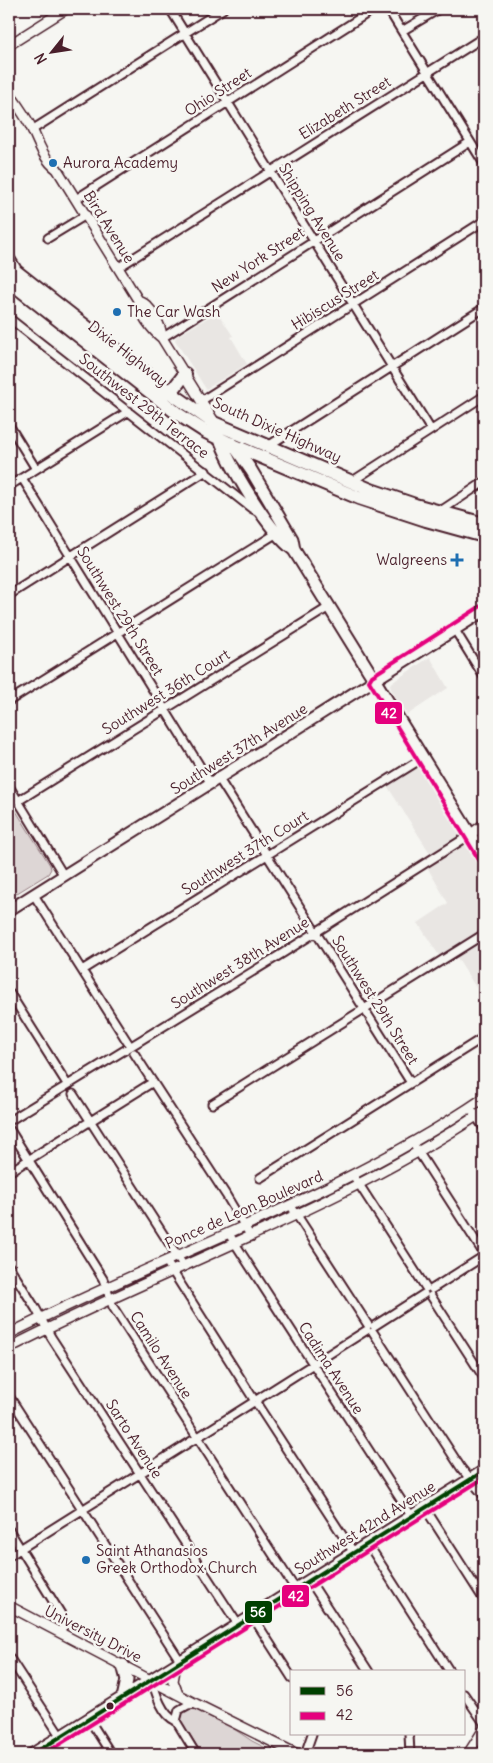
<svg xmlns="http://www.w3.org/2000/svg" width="493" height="1763" viewBox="0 0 493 1763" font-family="Delius,sans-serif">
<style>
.built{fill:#e9e6e3}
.green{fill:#ddd6d5;stroke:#947a80}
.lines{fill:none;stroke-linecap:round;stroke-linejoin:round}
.minor-casing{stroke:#4a1f2b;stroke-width:11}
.tertiary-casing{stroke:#4a1f2b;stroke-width:12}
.secondary-casing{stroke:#4a1f2b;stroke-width:14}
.primary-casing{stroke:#4a1f2b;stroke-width:15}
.trunk-casing{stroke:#4a1f2b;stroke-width:16}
.minor{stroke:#f6f6f2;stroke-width:7}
.tertiary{stroke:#f6f6f2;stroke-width:9}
.secondary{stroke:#f6f6f2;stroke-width:10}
.primary{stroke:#f6f6f2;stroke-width:11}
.trunk{stroke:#f6f6f2;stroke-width:12}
.bus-1-casing{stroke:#f6f6f2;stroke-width:8}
.bus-2-casing{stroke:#f6f6f2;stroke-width:8}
.bus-1{stroke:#004000;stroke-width:4}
.bus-2{stroke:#e5007d;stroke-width:4}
.poi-dot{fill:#1f6fb2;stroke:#f6f6f2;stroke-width:2}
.bus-dot{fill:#4a1f2b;stroke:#f6f6f2;stroke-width:2}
.labels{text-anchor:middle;stroke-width:5;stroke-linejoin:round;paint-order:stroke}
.street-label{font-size:15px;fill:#4a1f2b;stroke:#f6f6f2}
.poi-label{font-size:15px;fill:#4a1f2b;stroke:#f6f6f2;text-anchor:start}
.line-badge{stroke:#f6f6f2;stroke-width:2}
.badge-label{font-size:14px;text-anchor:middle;font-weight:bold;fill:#fff}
</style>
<rect width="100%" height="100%" fill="#f6f6f2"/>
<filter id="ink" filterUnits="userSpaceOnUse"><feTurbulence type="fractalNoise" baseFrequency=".02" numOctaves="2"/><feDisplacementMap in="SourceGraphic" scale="10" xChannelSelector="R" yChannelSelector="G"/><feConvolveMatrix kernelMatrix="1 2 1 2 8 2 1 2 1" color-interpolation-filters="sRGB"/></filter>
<g filter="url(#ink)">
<!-- built -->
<path class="built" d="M217 312 233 336 231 337 247 364 206 389 175 340 176 337Z
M430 657 448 688 407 715 391 689 390 684Z
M417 766 419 767 484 876V1000L452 950 440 957 418 923 448 903 427 867 435 861 386 784Z"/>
<!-- green -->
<path class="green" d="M9 800 50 865 51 869 48 874 9 898Z
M190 1707 225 1723 252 1741 270 1750H280L289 1754H200L199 1749 187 1730H183L178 1717 179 1713Z"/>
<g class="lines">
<defs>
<path id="minor" d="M170 9 431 430
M388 9 484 164
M402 31 439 9
M32 130 223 9
M76 199 374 9
M48 238 86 215
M9 256 16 267
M119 267 484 37
M9 318 251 508 259 512
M162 338 470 142
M201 401 484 221
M9 425 36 469
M268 446 484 308
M22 478 211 784
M351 482 484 396
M9 486 129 411
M439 512 484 482
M9 595 206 471
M455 630 484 677
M9 701 277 533
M219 779 411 1083
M9 786 64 876
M18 801 329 607
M34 895 130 1046
M82 970 423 758
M9 992 67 1084
M134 1053 226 1195 251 1237
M73 1094 183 1265
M212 1104 484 934
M470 1108 484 1128
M9 1121 283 953 470 835
M10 1130 103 1279 113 1307 296 1590
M412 1142 484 1254
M9 1172 153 1082
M353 1175 426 1288
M260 1178 484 1037
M291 1206 368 1325
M229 1234 412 1517
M166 1261 253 1398
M9 1266 36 1309 51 1337 239 1626
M432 1289 484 1256
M431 1296 484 1378
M374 1326 424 1294
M373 1332 461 1468 484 1496
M9 1396 181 1662
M258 1399 367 1330
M257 1404 354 1553
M425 1508 484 1600
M9 1530 61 1614 64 1622 61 1633
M368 1544 450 1672
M9 1556 252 1403
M310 1581 369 1672
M253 1617 292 1678
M9 1657 61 1737
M152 1680C156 1694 162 1715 176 1721L196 1754
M464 1694 484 1723
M89 1719 111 1754
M176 1721 179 1710 188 1705 196 1704
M409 1734 410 1754
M305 1754 312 1734"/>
<path id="tertiary" d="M9 45 66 9
M9 92C16 104 26 116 32 129 38 142 44 160 57 169L138 300C137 311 153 331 162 338L213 420
M138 300C150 304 162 326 162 338
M470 835 484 824
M9 1334C166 1254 337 1198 484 1098
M9 1348C166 1267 336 1210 484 1111
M9 1606 196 1704 297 1754
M176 1665 173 1681 178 1694
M468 1754 484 1729"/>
<path id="secondary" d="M9 910 484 611"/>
<path id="primary" d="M218 434C229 465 268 531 294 550L484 857
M232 443 251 470 292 539 294 550
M123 1665 127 1680 123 1698
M33 1754 484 1471"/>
<path id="trunk" d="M9 266 168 391 214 423 371 490 415 505 484 524
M9 281 178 414 206 432 233 445 359 498 426 520 484 536
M168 391 175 387 185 374"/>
</defs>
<!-- minor casing -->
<use href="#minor" class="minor-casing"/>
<!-- tertiary casing -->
<use href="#tertiary" class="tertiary-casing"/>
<!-- secondary casing -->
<use href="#secondary" class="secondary-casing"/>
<!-- primary casing -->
<use href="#primary" class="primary-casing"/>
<!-- trunk casing -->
<use href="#trunk" class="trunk-casing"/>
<!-- minor -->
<use href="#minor" class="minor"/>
<!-- tertiary -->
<use href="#tertiary" class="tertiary"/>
<!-- secondary -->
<use href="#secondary" class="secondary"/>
<!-- primary -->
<use href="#primary" class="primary"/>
<!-- trunk -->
<use href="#trunk" class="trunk"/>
<defs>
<path id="bus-1" d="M33 1754 484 1471"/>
<path id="bus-2" d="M479 860 369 681 372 676 481 606
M44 1754 484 1478"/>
</defs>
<!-- bus-1 casing -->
<use href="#bus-1" class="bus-1-casing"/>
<!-- bus-2 casing -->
<use href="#bus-2" class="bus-2-casing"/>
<!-- bus-1 -->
<use href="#bus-1" class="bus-1"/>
<!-- bus-2 -->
<use href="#bus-2" class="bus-2"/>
</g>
</g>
<!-- markers -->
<g class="poi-dot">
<circle cx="53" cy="163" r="5"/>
<circle cx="117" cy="312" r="5"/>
<path d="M454.5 552.5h5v5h5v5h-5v5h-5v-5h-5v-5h5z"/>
<circle cx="86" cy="1560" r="5"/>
</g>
<circle class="bus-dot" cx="110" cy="1706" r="4.5"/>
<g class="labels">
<!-- street labels -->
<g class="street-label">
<text transform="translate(218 92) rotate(-33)" y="5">Ohio Street</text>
<text transform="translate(345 108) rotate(-32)" y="5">Elizabeth Street</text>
<text transform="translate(312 212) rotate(58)" y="5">Shipping Avenue</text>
<text transform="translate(109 227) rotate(58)" y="5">Bird Avenue</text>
<text transform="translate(258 260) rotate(-33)" y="5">New York Street</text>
<text transform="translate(335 300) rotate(-32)" y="5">Hibiscus Street</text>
<text transform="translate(128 354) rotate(38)" y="5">Dixie Highway</text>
<text transform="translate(144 406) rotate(38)" y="5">Southwest 29th Terrace</text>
<text transform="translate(277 430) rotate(24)" y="5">South Dixie Highway</text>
<text transform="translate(120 611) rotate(58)" y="5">Southwest 29th Street</text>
<text transform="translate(166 692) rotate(-32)" y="5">Southwest 36th Court</text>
<text transform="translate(239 749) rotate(-32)" y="5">Southwest 37th Avenue</text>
<text transform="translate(245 853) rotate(-32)" y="5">Southwest 37th Court</text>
<text transform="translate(240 963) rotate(-32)" y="5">Southwest 38th Avenue</text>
<text transform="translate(375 1000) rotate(58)" y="5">Southwest 29th Street</text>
<text transform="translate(244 1210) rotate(-24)" y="5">Ponce de Leon Boulevard</text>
<text transform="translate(161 1355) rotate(57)" y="5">Camilo Avenue</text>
<text transform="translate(331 1368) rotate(57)" y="5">Cadima Avenue</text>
<text transform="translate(134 1439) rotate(57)" y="5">Sarto Avenue</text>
<text transform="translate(365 1528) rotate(-32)" y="5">Southwest 42nd Avenue</text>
<text transform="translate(93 1634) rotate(27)" y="5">University Drive</text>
</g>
<!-- poi labels -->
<g class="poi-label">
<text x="63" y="168">Aurora Academy</text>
<text x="127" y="317">The Car Wash</text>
<text x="447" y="565" text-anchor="end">Walgreens</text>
<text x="96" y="1556">Saint Athanasios<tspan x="96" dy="17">Greek Orthodox Church</tspan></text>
</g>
</g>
<g class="line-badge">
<rect x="374" y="701" width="29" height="24" rx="5" fill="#e5007d"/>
<rect x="281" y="1584" width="29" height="24" rx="5" fill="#e5007d"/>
<rect x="244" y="1600" width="29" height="24" rx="5" fill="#004000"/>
</g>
<g class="badge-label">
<text x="389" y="718">42</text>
<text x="296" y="1601">42</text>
<text x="258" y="1617">56</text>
</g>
<!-- margin -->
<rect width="493" height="1763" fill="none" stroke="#f6f6f2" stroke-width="30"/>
<rect x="15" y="15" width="463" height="1733" fill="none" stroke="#4a1f2b" stroke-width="2" filter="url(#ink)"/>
<!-- legend -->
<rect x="290" y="1670" width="175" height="65" fill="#f6f6f2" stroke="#b1a0a2"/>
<rect x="300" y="1687" width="25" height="8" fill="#004000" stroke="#b1a0a2"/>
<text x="336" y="1696" font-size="15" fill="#4a1f2b">56</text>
<rect x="300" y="1712" width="25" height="8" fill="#e5007d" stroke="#b1a0a2"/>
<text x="336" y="1720" font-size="15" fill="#4a1f2b">42</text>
<!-- north arrow -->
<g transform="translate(52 52) rotate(240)" stroke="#f6f6f2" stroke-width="4" paint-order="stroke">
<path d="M0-4L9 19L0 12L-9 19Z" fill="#4a1f2b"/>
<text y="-8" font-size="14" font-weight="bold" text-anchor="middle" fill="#4a1f2b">N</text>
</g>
</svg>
